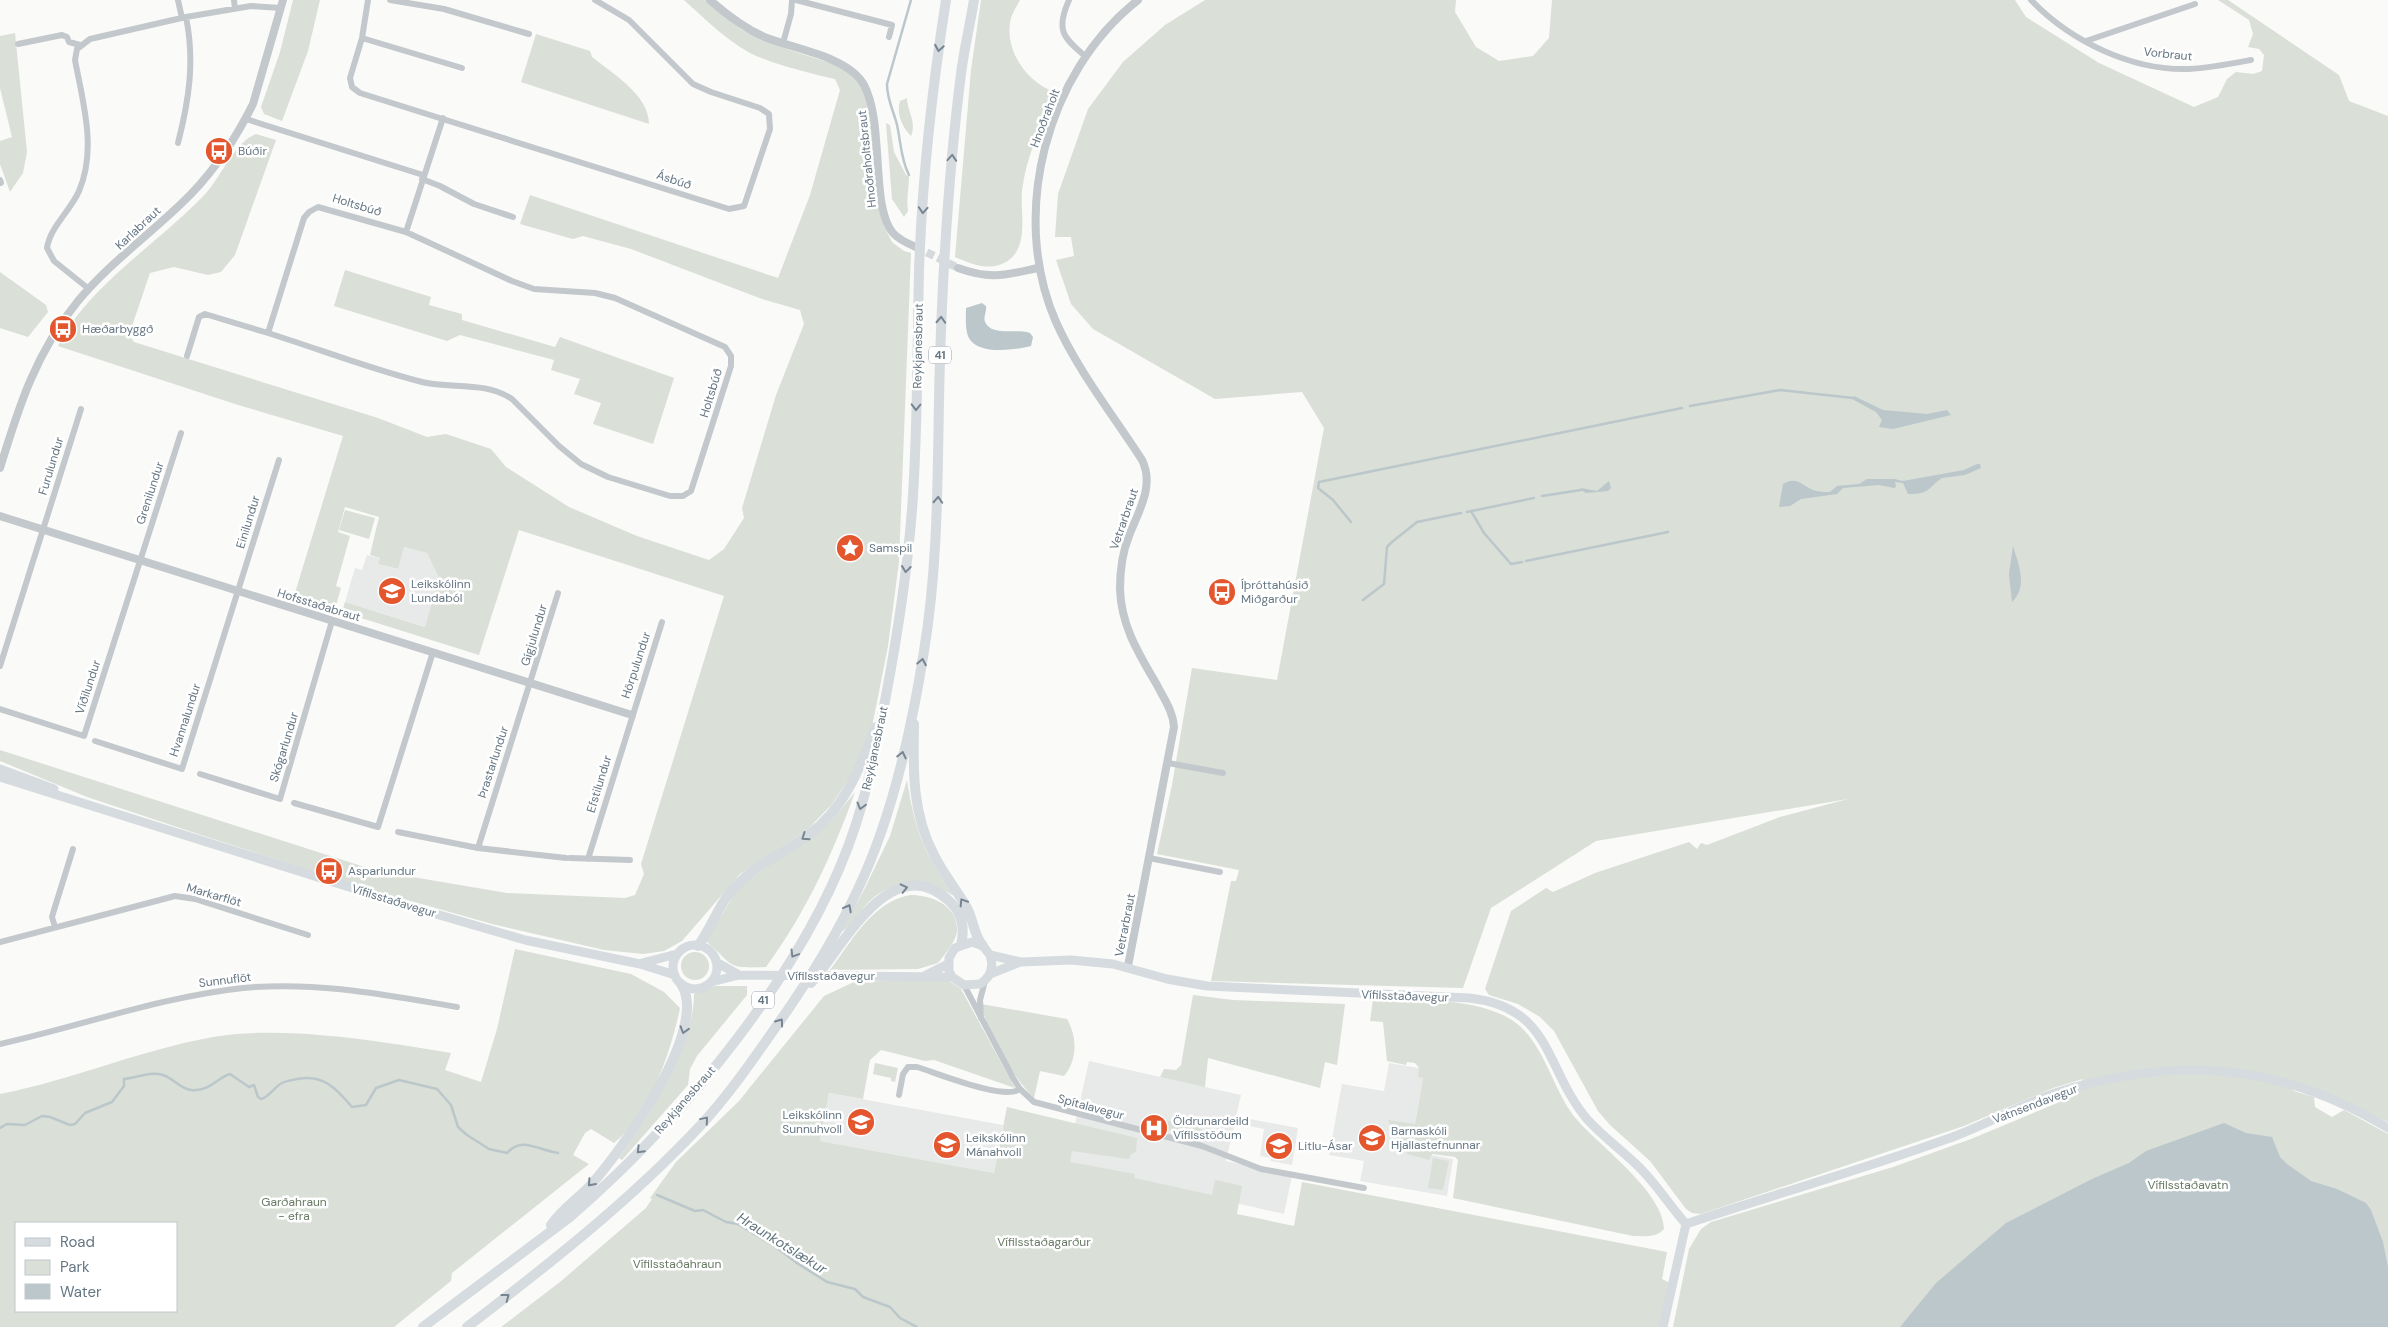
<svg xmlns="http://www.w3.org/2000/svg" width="2388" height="1327" viewBox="0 0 2388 1327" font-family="'DM Sans',sans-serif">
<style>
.built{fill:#e8e9e9}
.green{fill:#dadfd7;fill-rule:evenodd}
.water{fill:#bbc7cb}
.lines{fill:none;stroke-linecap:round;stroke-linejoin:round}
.stream{stroke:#bbc7cb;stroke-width:2.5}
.tertiary-tunnel{stroke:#d5d9db;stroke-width:8;stroke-dasharray:8 4;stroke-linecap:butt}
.minor{stroke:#c3c8cc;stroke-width:6}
.tertiary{stroke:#c3c8cc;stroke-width:8}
.secondary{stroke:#d6dbdf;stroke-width:9}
.trunk{stroke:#d6dbdf;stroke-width:10}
.oneway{stroke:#768591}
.labels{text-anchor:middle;stroke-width:5;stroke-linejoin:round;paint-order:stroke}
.shield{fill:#fff;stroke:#939fa8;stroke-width:1}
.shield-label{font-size:11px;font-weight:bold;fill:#657683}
.street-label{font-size:12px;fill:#657683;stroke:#fff}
.poi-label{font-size:12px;fill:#657683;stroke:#fff;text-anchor:start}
.park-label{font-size:12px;fill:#687a64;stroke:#fff}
.water-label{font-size:14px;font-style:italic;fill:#60757c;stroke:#fff}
</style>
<rect width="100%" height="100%" fill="#fafaf8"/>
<!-- built -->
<path class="built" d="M404 547 427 553 439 578 426 627 345 602 355 568 362 570 367 555 380 558 378 564 397 569Z
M1089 1061 1241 1095 1226 1161 1292 1176 1284 1214 1066 1165Z
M1389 1063 1419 1068 1423 1078 1410 1151 1453 1159 1447 1196 1360 1181 1364 1161 1329 1155 1342 1084 1384 1091Z
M829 1093 1003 1125 994 1173 820 1141Z
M1250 1119 1298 1128 1292 1165 1271 1161V1158L1260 1156 1264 1129 1249 1126Z"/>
<!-- green -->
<path class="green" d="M293 0H320L308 51 282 121 264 114 261 107 280 52Z
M684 0H705L742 30 787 49 839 66 852 74 861 85 866 99 874 146 879 208 885 228 892 242 904 251 911 253 899 562 888 646 872 727 854 771 832 804 807 830 740 874 682 941 664 951 643 954 604 950 492 924 358 886 201 835 87 797 0 761V750L377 871 507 893 625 898 635 895 644 874 641 864 724 596 519 530 479 655 342 612 345 602 425 627 439 578 427 553 404 547 398 569 378 564 380 558 370 555 379 517 345 507 338 532 350 536 336 586 341 588 335 609 294 596 343 436 235 404 58 346C89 284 161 242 207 192 221 176 236 141 256 134L276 140 235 255 221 272 208 275 174 267 150 273 129 335 134 342 378 418 427 437 446 434 491 449 506 467 569 507 637 536 709 560 724 549 744 518 742 508 776 395 804 324 800 310 762 299 631 249 583 236 573 239 520 224 530 195 778 278 810 195 840 90 835 79C812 74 770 63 750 53 726 40 704 18 684 0Z
M981 0H1020C1017 6 1013 12 1011 18 1003 49 1027 83 1055 92 1042 124 1026 156 1022 191 1020 212 1029 245 1009 260 991 273 972 264 955 257L971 70Z
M1205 0H1456L1455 12 1476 47 1499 61 1533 56 1549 38 1552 0H2015L2026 17 2099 63 2194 107 2218 97 2227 79 2236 72 2253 74 2262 71 2264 55 2259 49 2248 47 2253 34 2249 20 2218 0H2228L2339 75 2349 101 2388 116V1122L2315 1088 2280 1077 2294 1091 2314 1097 2315 1107 2332 1117 2344 1110 2388 1134V1327H1673L1689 1249 1701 1229 1711 1222 1893 1167 1971 1139 2074 1096 2083 1079 2053 1088 1964 1126 1701 1214 1692 1213 1686 1209 1650 1161 1610 1125 1598 1111 1554 1031 1540 1017 1518 1004 1489 995 1485 989 1511 911 1546 888 1553 892 1595 873 1689 842 1697 849 1701 843 1707 845 1780 817 1848 799 1596 841 1491 908 1463 988 1211 981 1231 881H1236L1239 870 1157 854 1172 785 1192 668 1277 680 1324 428 1302 392 1215 399 1093 329 1071 304 1056 260 1074 256 1071 237H1055L1058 194 1088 109 1123 62 1165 25Z
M15 33 27 152 23 173 10 192 0 164V141L12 137 0 88V36Z
M536 34 590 51 592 57C613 74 649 95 649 124L521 82Z
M907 98C907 110 917 122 911 136 902 127 896 113 900 101Z
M886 123 890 125 894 152 906 175 909 176C909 189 906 198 908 211L904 217 892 199Z
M345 270 431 297 429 305 462 314V320L555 347 560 337 674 378 653 444 593 424 601 403 574 394 580 379 551 370 554 360 460 335 447 341 334 306Z
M0 272 46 305 48 312 28 337 0 328Z
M345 510 375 518 369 539 339 530Z
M907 780C915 831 924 854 954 896 922 878 890 877 864 907 857 916 851 927 841 932L864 890 890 836Z
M855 792C832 856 806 912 766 967 725 969 734 965 706 941L739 887 833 819Z
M910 895C930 895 956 904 957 928 958 940 945 954 938 963L918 969 830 970C852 941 872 902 910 895Z
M515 949 631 974 664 992 680 1008C671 1052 650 1113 614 1143L591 1129 585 1133 573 1155 589 1164 452 1273 451 1281 394 1327H0V1094C72 1080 140 1050 213 1037 285 1025 378 1041 451 1053L445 1070 481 1082 497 1029ZM16 1223H176V1311H16Z
M681 966a14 14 0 1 1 28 0a14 14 0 1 1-28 0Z
M909 980 949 981 961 989 1015 1088 934 1060 925 1061 881 1050 870 1060 863 1099 829 1093 820 1141 994 1173 1007 1107 1137 1138 1136 1152 1131 1154 1129 1159 1072 1151 1070 1162 1135 1174 1134 1178 1212 1195 1215 1180 1242 1186 1237 1214 1294 1226 1302 1182 1667 1252 1662 1279 1672 1284 1663 1327H501L560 1282 646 1208 652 1199 650 1198 676 1162 739 1101 824 996 854 982Z
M714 986H747V995L697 1056 690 1069 688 1085 622 1160 619 1158C650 1116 694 1046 694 994Z
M1193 995 1233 1000 1345 1004 1337 1065 1325 1062 1320 1088 1208 1058 1205 1087 1160 1077 1164 1069 1176 1070 1181 1065Z
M1373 999C1416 1001 1466 997 1505 1016 1545 1036 1550 1089 1578 1121 1600 1146 1664 1193 1664 1229 1657 1238 1643 1236 1633 1236L1453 1198 1458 1160 1455 1157 1432 1154 1429 1160 1407 1154 1402 1146V1139L1396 1136 1388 1120 1415 1124 1423 1078 1418 1077 1419 1068 1415 1063 1407 1062 1406 1065 1387 1061 1383 1022 1370 1021Z
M981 1004 1067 1019C1077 1036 1078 1060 1064 1076L1040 1071 1034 1098C1012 1076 988 1035 981 1004Z
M875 1063 898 1068 895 1082 891 1081V1078L873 1074Z
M1164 1120 1197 1127 1202 1130V1136L1194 1139 1177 1129 1161 1132 1157 1129V1123Z
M1433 1158 1449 1161 1443 1190 1428 1188Z"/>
<!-- water -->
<path class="water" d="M982 303 986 306C987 312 983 316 985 322 992 337 1016 328 1030 333L1033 337 1031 346C1015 350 976 356 968 336 965 328 966 316 966 308Z
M1854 396 1883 410 1927 414 1947 410 1951 415 1893 429 1879 427 1882 420 1876 412 1852 399Z
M1977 464H1980L1981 468 1965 475 1942 478C1926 489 1931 494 1908 494L1903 483 1895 482 1896 487 1894 488 1879 485 1843 488 1837 494 1801 499 1790 506 1779 507 1783 484C1797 476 1801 485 1813 490 1818 492 1825 492 1830 492L1837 486 1859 484 1867 479H1894L1903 481 1964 470Z
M1609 481 1611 488 1608 491 1586 493 1581 490V488L1597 491Z
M2013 546C2019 566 2028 586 2012 602L2009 574Z
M2224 1123 2246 1133 2272 1137 2280 1157 2287 1164 2311 1181 2337 1189 2366 1203 2371 1210 2383 1242 2388 1267V1327H1900L1936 1283 2006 1223 2092 1179 2129 1163 2146 1151Z"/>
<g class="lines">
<!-- stream -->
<path class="stream" d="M909 175C900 158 901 139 896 121 892 108 887 98 887 84L911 0
M1690 406 1780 390 1853 398
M1542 496 1581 490
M1471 511 1484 533 1511 564 1522 562
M1467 512 1534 498
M1351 522 1333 500 1318 488 1319 482 1682 408
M1526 561 1668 532
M1363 600 1384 584 1387 547 1392 542 1417 522 1461 513
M0 1128 7 1124 25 1125 42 1116 50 1117 70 1125 75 1124 85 1113 112 1102 124 1086V1079C138 1078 149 1071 163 1075 173 1078 180 1089 191 1090 209 1092 217 1078 230 1074L249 1087 254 1085 258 1097 261 1099C271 1096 274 1087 282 1083 286 1081 293 1080 297 1079 323 1074 336 1088 352 1107L366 1105 376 1088 399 1080 437 1089 451 1105 458 1127 467 1135 489 1149 507 1153C522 1136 537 1150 558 1153
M657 1195 695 1211 703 1210 726 1222 738 1224 776 1247 797 1263 827 1282 855 1289 863 1297 890 1307 900 1318 917 1327"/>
<!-- tertiary-tunnel -->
<path class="tertiary-tunnel" d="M916 247 958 268"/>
<!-- minor -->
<path class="minor" d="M178 0 182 18
M234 0 235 9
M368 0 362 38 350 78 352 87 360 93 729 209 744 206 770 129 769 114 760 108 711 92 693 84 629 20 595 0
M390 0 444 9 529 34
M796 0 892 25 889 37
M1069 0C1056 29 1062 37 1085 56
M2031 0C2070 41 2132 71 2189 69 2210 68 2230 64 2251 60
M362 38 462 68
M2086 41 2195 4
M783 43 791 14 792 0
M18 44 62 35 67 37 69 42 80 45
M246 119 423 175
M178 143C189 100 195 61 186 17
M422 179 440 186 474 204 513 217
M0 180 1 183
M318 207 406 232 512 281 534 289 595 293 615 298 725 347 731 356V366L691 491 683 496H670L608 477 581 464 559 446 512 399C485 381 452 389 422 382 370 369 319 349 268 333L304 218 309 212Z
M406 232 443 118
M89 289 54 261 47 248C50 227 71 210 79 191 97 149 83 103 75 60L77 49 90 39 186 17 251 6 281 8
M187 356 199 317 205 314 268 333
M0 666 81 409
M0 709 84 736 181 433
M95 741 182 769 279 460
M1168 763 1223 773
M200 774 280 799 332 621
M294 803 378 827 433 652
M398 832 478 848 566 858
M478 848 558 593
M570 858 630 860
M1149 858 1220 872
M588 859 662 622
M55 927 52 917 54 910 73 849
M0 942 175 896 195 899 308 935
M964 985 1013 1078 1020 1089 1034 1102 1202 1146 1261 1169 1364 1188
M981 1018 980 1000 985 981
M0 1044C81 1026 160 997 243 988 316 981 386 995 457 1007
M899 1095 903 1074 908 1067H917C937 1073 1005 1101 1020 1089"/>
<!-- tertiary -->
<path class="tertiary" d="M710 0C727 15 745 29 767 38 795 49 849 57 864 85 885 125 870 206 893 233 899 240 909 244 916 247
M958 268C991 280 1005 275 1038 268
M0 468C19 406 36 352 78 301 111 261 155 231 191 194 216 168 237 136 253 104L283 0
M0 516 632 715
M1128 966 1174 727C1173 711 1164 699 1157 685 1139 654 1121 626 1120 589 1120 571 1122 553 1129 536 1138 512 1155 486 1142 460 1113 415 1078 371 1056 322 1009 215 1046 72 1138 0"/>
<!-- secondary -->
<path class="secondary" d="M0 769 54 789
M0 777 419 909 525 940 640 964 675 975
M673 967a22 22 0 1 1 44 0a22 22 0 1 1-44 0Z
M990 955C994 967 991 977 980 984L964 985 952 977 949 971V958L955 948 972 942 983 946 990 955 1021 962 1071 960 1113 964 1167 979 1207 986 1469 998C1553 1007 1544 1068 1587 1119 1603 1137 1623 1151 1640 1168 1657 1185 1670 1206 1686 1224
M716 962 739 975
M642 963 677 954
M990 974 1020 962
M926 975 948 964
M711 982 739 975 952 977
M1686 1224C1772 1195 1861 1170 1947 1139 1985 1126 2020 1104 2058 1092 2178 1055 2280 1063 2388 1128
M1663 1327 1686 1224"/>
<!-- trunk -->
<path class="trunk" d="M914 724C913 770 912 813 934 855 943 874 957 890 967 908 974 921 973 934 983 946
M698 946C712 927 720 901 737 885 757 864 785 852 808 835 845 809 860 767 876 727
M811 983C842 949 890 848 948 900 962 912 965 928 961 945
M551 1225C561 1210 577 1199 589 1187 620 1153 711 1028 681 984
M423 1327 570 1217C682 1120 810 967 856 824 869 783 877 742 885 701 897 638 907 574 912 510 918 431 917 351 919 271 922 181 932 89 946 0
M467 1327C548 1265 630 1201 700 1126 727 1097 750 1064 773 1031 805 986 835 939 858 889 891 820 912 727 924 651 940 554 937 456 940 359 943 264 949 168 961 74 964 49 970 25 974 0"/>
</g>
<!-- one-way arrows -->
<defs><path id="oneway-chevron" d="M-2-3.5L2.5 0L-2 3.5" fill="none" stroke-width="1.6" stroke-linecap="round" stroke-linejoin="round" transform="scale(1.25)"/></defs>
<g class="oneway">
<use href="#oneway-chevron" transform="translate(939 48) rotate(100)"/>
<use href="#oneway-chevron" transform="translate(952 158) rotate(-86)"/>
<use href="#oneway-chevron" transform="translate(923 210) rotate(94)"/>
<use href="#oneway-chevron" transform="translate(941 320) rotate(-87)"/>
<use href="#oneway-chevron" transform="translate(916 407) rotate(91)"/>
<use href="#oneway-chevron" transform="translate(938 500) rotate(-87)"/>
<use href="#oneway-chevron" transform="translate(906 569) rotate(97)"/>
<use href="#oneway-chevron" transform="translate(922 662) rotate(-79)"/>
<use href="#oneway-chevron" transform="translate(902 755) rotate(-77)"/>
<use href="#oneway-chevron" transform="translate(861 806) rotate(105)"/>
<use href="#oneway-chevron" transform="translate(805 837) rotate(145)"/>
<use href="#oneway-chevron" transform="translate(904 888) rotate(-13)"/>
<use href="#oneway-chevron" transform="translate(963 902) rotate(-122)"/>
<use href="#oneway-chevron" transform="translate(848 908) rotate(-62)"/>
<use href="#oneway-chevron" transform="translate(794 954) rotate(121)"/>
<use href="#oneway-chevron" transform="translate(780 1022) rotate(-54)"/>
<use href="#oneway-chevron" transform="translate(684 1030) rotate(107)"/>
<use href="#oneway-chevron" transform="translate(705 1120) rotate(-50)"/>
<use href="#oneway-chevron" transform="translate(640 1150) rotate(134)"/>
<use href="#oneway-chevron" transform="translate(591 1183) rotate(132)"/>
<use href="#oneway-chevron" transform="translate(506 1297) rotate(-37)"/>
</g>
<!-- icons -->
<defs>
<symbol id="bus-disc" viewBox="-11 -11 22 22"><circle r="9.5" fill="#e4572e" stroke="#fff"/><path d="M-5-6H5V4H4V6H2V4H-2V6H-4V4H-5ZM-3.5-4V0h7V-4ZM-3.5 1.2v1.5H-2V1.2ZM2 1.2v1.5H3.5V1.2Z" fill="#fff"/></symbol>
<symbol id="sight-disc" viewBox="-11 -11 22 22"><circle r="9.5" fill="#e4572e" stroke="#fff"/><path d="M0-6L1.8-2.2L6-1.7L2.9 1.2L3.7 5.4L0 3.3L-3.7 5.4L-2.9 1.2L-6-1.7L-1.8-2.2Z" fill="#fff"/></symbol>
<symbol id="school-disc" viewBox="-11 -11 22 22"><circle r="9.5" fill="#e4572e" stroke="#fff"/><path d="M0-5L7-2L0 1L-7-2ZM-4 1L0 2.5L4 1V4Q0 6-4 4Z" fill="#fff"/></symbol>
<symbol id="hospital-disc" viewBox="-11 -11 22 22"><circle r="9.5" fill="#e4572e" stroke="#fff"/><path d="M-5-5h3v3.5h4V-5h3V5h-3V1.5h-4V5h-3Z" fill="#fff"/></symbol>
</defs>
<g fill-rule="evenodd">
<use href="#bus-disc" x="203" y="135" width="32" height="32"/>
<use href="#bus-disc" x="47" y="313" width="32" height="32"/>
<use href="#sight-disc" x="834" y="532" width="32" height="32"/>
<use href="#school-disc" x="376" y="575" width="32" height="32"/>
<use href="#bus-disc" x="1206" y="576" width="32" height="32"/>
<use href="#bus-disc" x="313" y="855" width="32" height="32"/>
<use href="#school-disc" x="845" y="1106" width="32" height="32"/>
<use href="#hospital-disc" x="1138" y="1112" width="32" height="32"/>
<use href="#school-disc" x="1356" y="1122" width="32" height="32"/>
<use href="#school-disc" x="931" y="1129" width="32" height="32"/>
<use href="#school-disc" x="1263" y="1130" width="32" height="32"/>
</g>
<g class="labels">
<!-- shield labels -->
<g class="shield">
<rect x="929" y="346.5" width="22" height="17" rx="4"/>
<rect x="752" y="991.5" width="22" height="17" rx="4"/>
</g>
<g class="shield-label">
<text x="940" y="359">41</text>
<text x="763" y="1004">41</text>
</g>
<!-- street labels -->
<g class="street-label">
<text transform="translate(2168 54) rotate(6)" y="4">Vorbraut</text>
<text transform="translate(1045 118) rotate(-69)" y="4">Hnoðraholt</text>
<text transform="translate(867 159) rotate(-96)" y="4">Hnoðraholtsbraut</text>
<text transform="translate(674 180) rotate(18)" y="4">Ásbúð</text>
<text transform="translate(357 205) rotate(17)" y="4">Holtsbúð</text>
<text transform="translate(138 228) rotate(-43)" y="4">Karlabraut</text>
<text transform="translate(918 346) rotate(-89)" y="4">Reykjanesbraut</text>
<text transform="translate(711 393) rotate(-73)" y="4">Holtsbúð</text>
<text transform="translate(51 466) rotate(-73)" y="4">Furulundur</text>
<text transform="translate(150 493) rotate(-72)" y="4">Grenilundur</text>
<text transform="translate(1124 519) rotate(-71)" y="4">Vetrarbraut</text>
<text transform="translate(248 522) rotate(-73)" y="4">Einilundur</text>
<text transform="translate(319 605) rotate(17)" y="4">Hofsstaðabraut</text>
<text transform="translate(534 635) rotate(-73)" y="4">Gígjulundur</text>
<text transform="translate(636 665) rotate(-72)" y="4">Hörpulundur</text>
<text transform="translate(88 687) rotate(-72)" y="4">Víðilundur</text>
<text transform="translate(185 720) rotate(-72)" y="4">Hvannalundur</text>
<text transform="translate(284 747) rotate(-73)" y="4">Skógarlundur</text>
<text transform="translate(875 748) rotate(-78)" y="4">Reykjanesbraut</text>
<text transform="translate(493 762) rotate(-72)" y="4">Þrastarlundur</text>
<text transform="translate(599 784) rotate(-73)" y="4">Efstilundur</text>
<text transform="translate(214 895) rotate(16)" y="4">Markarflöt</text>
<text transform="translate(394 901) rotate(17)" y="4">Vífilsstaðavegur</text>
<text transform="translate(1125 925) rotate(-79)" y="4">Vetrarbraut</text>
<text x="831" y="980">Vífilsstaðavegur</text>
<text transform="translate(225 980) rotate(-7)" y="4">Sunnuflöt</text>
<text transform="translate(1405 996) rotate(2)" y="4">Vífilsstaðavegur</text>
<text transform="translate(685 1100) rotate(-49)" y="4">Reykjanesbraut</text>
<text transform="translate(2035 1104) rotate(-21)" y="4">Vatnsendavegur</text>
<text transform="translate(1091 1107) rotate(15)" y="4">Spítalavegur</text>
</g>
<!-- poi labels -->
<g class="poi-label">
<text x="238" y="155">Búðir</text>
<text x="82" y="333">Hæðarbyggð</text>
<text x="869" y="552">Samspil</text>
<text x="411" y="588">Leikskólinn<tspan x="411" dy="14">Lundaból</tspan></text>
<text x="1241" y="589">Íþróttahúsið<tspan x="1241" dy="14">Miðgarður</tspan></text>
<text x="348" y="875">Asparlundur</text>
<text x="842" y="1119" text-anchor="end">Leikskólinn<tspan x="842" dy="14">Sunnuhvoll</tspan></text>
<text x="1173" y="1125">Öldrunardeild<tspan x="1173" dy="14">Vífilsstöðum</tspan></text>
<text x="1391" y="1135">Barnaskóli<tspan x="1391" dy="14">Hjallastefnunnar</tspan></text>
<text x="966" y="1142">Leikskólinn<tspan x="966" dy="14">Mánahvoll</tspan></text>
<text x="1298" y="1150">Litlu-Ásar</text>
</g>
<!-- park labels -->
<g class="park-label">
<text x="2188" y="1189">Vífilsstaðavatn</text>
<text x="294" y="1206">Garðahraun<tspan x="294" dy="14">- efra</tspan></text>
<text x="1044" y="1246">Vífilsstaðagarður</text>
<text x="677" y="1268">Vífilsstaðahraun</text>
</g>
<!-- water labels -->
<g class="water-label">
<text transform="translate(782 1243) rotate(32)" y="5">Hraunkotslækur</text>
</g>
</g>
<!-- legend -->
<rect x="15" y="1222" width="162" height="90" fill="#ffffff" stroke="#c1c8cd"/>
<rect x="25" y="1238" width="25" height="8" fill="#d6dbdf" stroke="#c1c8cd"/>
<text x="60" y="1247" font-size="15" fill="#657683">Road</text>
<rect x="25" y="1260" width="25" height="15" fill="#dadfd7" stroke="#c1c8cd"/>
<text x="60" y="1272" font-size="15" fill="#657683">Park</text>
<rect x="25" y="1284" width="25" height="15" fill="#bbc7cb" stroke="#c1c8cd"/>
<text x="60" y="1297" font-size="15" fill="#657683">Water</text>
</svg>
